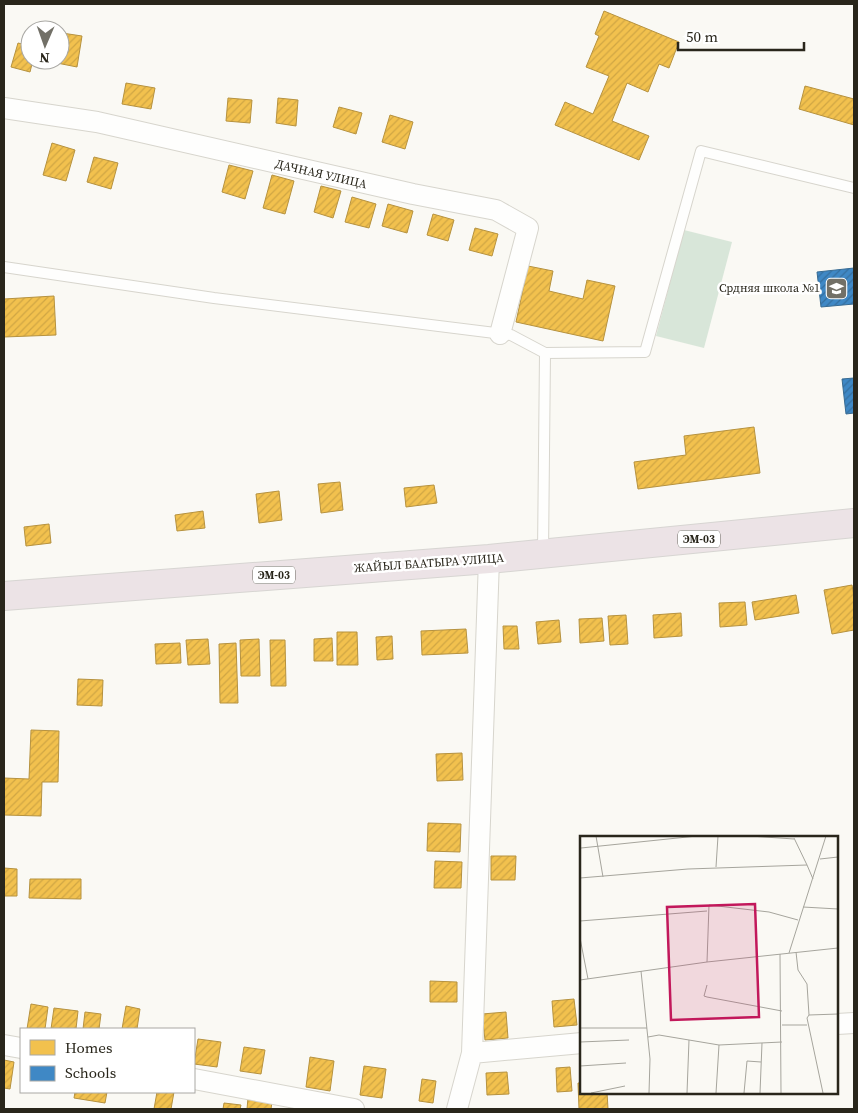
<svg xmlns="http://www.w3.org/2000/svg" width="858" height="1113" viewBox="0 0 858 1113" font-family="'Source Serif 4',serif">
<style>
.green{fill:#d8e6d9}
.homes{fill:url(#homes-hatch);stroke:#b6923f}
.schools{fill:url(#schools-hatch);stroke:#386b92}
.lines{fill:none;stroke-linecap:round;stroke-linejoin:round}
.service-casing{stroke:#d7d5cd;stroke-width:12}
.minor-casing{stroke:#d7d5cd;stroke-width:22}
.trunk-casing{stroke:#d7d5d2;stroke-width:30}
.service{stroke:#fefefd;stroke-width:10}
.minor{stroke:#fefefd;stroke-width:20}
.trunk{stroke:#ece3e6;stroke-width:28}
.labels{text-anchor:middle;stroke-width:5;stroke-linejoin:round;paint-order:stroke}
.shield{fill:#fff;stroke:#69675f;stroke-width:1}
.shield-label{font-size:11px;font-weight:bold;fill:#29261b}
.street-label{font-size:12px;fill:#29261b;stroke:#fff}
.poi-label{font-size:12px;fill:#29261b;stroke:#fff;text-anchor:end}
.inset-road{fill:none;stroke:#a6a59d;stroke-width:1}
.view{fill:#c2185b;fill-opacity:0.15;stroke:#c2185b;stroke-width:2.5}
.inset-edge{fill:none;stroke:#29261b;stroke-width:2.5}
</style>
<defs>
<pattern id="homes-hatch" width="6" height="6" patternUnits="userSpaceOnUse" patternTransform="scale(1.25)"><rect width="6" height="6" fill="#f2c14e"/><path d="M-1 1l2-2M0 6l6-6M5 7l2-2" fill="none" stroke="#d0a644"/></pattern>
<pattern id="schools-hatch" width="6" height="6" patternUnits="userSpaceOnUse" patternTransform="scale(1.25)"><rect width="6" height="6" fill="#3f88c5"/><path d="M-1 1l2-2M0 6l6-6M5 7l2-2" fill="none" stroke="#356f9f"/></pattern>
</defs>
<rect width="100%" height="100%" fill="#faf9f4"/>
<!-- green -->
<path class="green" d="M684 230 732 242 704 348 656 336Z"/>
<!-- homes -->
<path class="homes" d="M604 11 679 42 669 68 659 64 648 92 627 83 612 121 649 136 639 160 555 125 565 102 593 114 609 76 586 67 599 36 595 34Z
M62 33 82 36 77 67 57 63 58 60H60Z
M18 43 30 46V60H33L30 72 11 67Z
M126 83 155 88 151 109 122 104Z
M805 86 854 99V125L799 109Z
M228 98 252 100 250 123 226 121Z
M278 98 298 100 296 126 276 123Z
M339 107 362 113 356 134 333 127Z
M390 115 413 122 405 149 382 142Z
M52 143 75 150 66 181 43 175Z
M94 157 118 163 111 189 87 182Z
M229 165 253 171 245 199 222 192Z
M272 175 294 181 285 214 263 208Z
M321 186 341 191 333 218 314 212Z
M352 197 376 204 369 228 345 222Z
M388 204 413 211 407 233 382 226Z
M433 214 454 220 448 241 427 235Z
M475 228 498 234 492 256 469 250Z
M528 266 553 271 549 291 583 299 587 280 615 286 603 341 516 322Z
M54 296 56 335 4 337V299Z
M754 427 760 473 638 489 634 462 686 455 684 436Z
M340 482 343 510 321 513 318 484Z
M434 485 437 503 406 507 404 488Z
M279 491 282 520 259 523 256 494Z
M203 511 205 528 177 531 175 515Z
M49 524 51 543 26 546 24 527Z
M852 585 854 597V630L832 634 824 590Z
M796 595 799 613 755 620 752 602Z
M745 602 747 625 720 627 719 603Z
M681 613 682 636 654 638 653 615Z
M626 615 628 644 610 645 608 616Z
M602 618 604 641 580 643 579 619Z
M559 620 561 642 538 644 536 622Z
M503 626H517L519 649H504Z
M466 629 468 653 422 655 421 631Z
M337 632H357L358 665H337Z
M392 636 393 659 377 660 376 637Z
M332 638 333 661H314V639Z
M208 639 210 664 188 665 186 640Z
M259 639 260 676H241L240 640Z
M270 640H285L286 686H271Z
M180 643 181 663 156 664 155 644Z
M236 643 238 703H220L219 644Z
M78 679 103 680 102 706 77 705Z
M31 730 59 731 58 782H42L41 816 4 815V778L29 779Z
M462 753 463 780 437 781 436 754Z
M428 823 461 824 460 852 427 851Z
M491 856H516L515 880H491Z
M435 861 462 862 461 888H434Z
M4 868 17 869V896H4Z
M30 879H81V899L29 898Z
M430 981 457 982V1002H430Z
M574 999 577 1025 554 1027 552 1001Z
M31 1004 48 1007 45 1029H27Z
M126 1006 140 1009 137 1029H122Z
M54 1008 78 1011 76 1029H51Z
M85 1012 101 1014 99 1029H83Z
M506 1012 508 1038 485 1040 482 1014Z
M198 1039 221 1042 217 1067 194 1064Z
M244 1047 265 1050 261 1074 240 1071Z
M310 1057 334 1061 330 1091 306 1087Z
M4 1060 14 1062 10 1089 4 1088Z
M364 1066 386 1069 382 1098 360 1095Z
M570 1067 572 1091 557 1092 556 1068Z
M507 1072 509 1094 487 1095 486 1073Z
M422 1079 436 1081 433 1103 419 1101Z
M578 1083H582V1092H607L608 1109H579Z
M75 1092H107L105 1103 74 1098Z
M157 1092H174L171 1109H154Z
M248 1098 272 1102 271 1109H247Z
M224 1103 241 1105 240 1109H223Z"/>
<!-- schools -->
<path class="schools" d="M854 268V304L821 307 817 272Z
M854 378V413L846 414 842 379Z"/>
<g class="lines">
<defs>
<path id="service" d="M4 267 214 298 511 335 545 353 543 553
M545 353 645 352 701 151 854 188"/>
<path id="minor" d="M4 108 97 122 413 194 496 210 528 228 500 334
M837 1024 854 1023
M4 1045 21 1048
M472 1053 582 1043
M194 1079 354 1109
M457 1109 472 1053 489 559"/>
<path id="trunk" d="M4 596 489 559 854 523"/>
</defs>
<!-- service casing -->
<use href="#service" class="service-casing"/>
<!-- minor casing -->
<use href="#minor" class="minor-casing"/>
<!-- trunk casing -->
<use href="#trunk" class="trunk-casing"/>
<!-- service -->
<use href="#service" class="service"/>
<!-- minor -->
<use href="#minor" class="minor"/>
<!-- trunk -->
<use href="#trunk" class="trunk"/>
</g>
<!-- icons -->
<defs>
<symbol id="school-square" viewBox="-11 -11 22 22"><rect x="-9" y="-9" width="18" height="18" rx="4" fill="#727067" stroke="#fff"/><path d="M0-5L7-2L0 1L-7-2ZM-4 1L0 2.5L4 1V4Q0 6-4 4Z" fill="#fff"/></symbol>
</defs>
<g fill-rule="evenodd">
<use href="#school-square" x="824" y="276" width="25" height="25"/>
</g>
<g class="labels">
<!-- shield labels -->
<g class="shield">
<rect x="678" y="530.5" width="42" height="17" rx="4"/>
<rect x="253" y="566.5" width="42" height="17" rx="4"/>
</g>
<g class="shield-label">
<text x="699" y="543">ЭМ-03</text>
<text x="274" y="579">ЭМ-03</text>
</g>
<!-- street labels -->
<g class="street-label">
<text transform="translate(321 174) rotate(13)" y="4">ДАЧНАЯ УЛИЦА</text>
<text transform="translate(429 563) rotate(-4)" y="4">ЖАЙЫЛ БААТЫРА УЛИЦА</text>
</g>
<!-- poi labels -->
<g class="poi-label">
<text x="820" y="292">Срдняя школа №1</text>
</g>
</g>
<!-- overview -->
<g transform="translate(580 836)">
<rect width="258" height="258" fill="#faf9f4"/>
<path class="inset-road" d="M16 0 23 41M170 0 214 3M214 2 227 29M1 12 117 0M240 23 258 21M136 31 138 0M0 42 108 33 227 29 233 43M223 71 258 73M0 85 127 75M0 102 8 143M216 116 218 134 227 148 229 179M209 117 246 0M200 118 201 257M127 126 129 69 189 76 218 84M61 135 70 223 69 257M0 144 127 126 258 112M127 149 124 160 127 161 202 175M202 189H227M0 192H67M68 201 79 199 139 209 202 206M0 206 49 204M0 230 46 227M11 257 45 250M107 257 109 204M136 257 139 209M164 257 167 225 181 226M180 257 182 207M243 257 227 182 229 179 258 178"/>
<path class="view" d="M175 68 179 181 91 184 87 71Z"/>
<rect width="258" height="258" class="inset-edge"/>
</g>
<!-- border -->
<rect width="858" height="1113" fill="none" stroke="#29261b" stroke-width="10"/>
<!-- legend -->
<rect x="20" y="1028" width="175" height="65" fill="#ffffff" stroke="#a9a8a4"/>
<rect x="30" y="1040" width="25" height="15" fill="#f2c14e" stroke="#a9a8a4"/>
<text x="65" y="1053" font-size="15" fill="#29261b">Homes</text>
<rect x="30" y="1066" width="25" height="15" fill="#3f88c5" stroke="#a9a8a4"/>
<text x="65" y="1078" font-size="15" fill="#29261b">Schools</text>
<!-- north arrow -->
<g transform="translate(45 45) rotate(182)"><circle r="24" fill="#ffffff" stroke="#a9a8a4"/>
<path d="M0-4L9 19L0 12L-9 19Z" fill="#727067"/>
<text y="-8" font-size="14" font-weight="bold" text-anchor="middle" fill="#29261b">N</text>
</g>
<!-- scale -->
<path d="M678 42v8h126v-8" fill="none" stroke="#29261b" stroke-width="2.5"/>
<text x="686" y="42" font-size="15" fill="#29261b" stroke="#ffffff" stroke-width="4" paint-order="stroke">50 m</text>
</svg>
